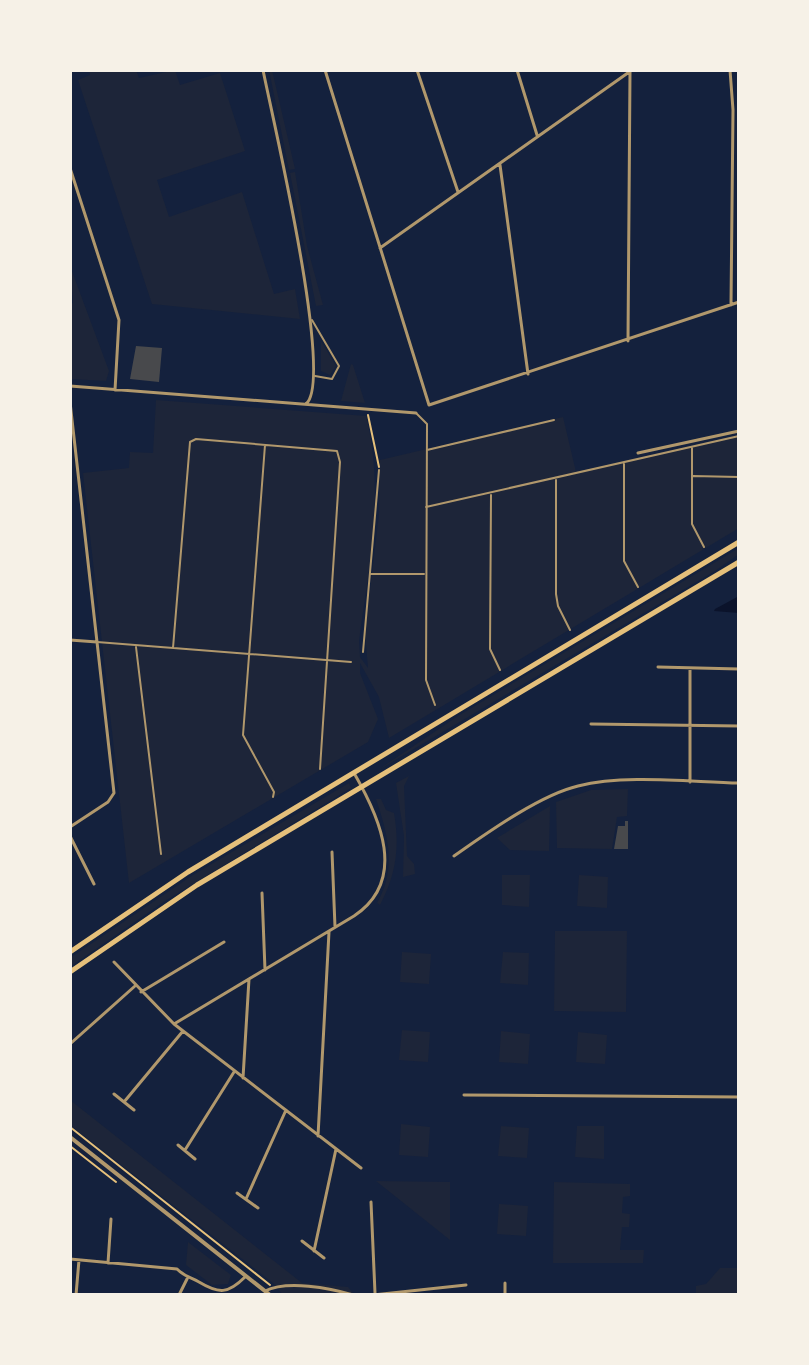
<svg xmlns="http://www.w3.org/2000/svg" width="809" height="1365" viewBox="0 0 809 1365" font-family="Inter,sans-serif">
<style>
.green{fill:#1d2539}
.water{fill:#0b132b}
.building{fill:#48494c}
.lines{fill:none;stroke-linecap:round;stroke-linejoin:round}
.path{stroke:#e5c07b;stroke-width:2}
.service{stroke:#b1986c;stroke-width:2}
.minor{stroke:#b1986c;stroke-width:3}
.tertiary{stroke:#b1986c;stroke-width:4}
.secondary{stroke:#e5c07b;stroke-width:5}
</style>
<rect width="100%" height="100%" fill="#14213d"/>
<!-- green -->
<path class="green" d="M89 70H136L139 78 175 70 180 85 220 73 245 151 157 180 169 217 242 192 274 294 295 289 300 319 152 304 78 80 90 75Z
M269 70H272L295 169 289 170Z
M295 172 307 246 323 305 316 306 290 173Z
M70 266 109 371 106 381 70 379V304L73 303Z
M321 341 336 366 330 375 321 371Z
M351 364 353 365 365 403 341 401Z
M156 400 366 416C385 491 369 566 359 641L360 657 368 668 365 632 379 514 380 460 563 417 576 472 739 436V528L389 738 379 697 360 663V673L378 719 368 742 129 883 83 473 129 468 130 452 153 453Z
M739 548V554L715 571 375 772 458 716Z
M409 776 404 786 407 856 414 864 415 874 403 877 404 836 396 783Z
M349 783 351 788 165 901 70 967V958L193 875Z
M628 789 627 816 617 817 612 849 557 848 556 802 591 790Z
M376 799H381L386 810 394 813C400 848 396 874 380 905L377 903C397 868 388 835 376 799Z
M550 806 549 851 510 850 497 838Z
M502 875H530L529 907 502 905Z
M579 875 608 877 607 908 577 906Z
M555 931H627L626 1012 554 1011Z
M402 952 431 954 429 984 400 982Z
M503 952 529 953 528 985 500 983Z
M402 1030 430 1032 428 1062 399 1060Z
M501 1031 530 1034 528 1064 499 1062Z
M578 1032 607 1035 605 1064 576 1062Z
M70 1100 302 1283 348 1287 355 1295H283L273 1283 70 1125Z
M401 1124 430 1127 428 1157 399 1155Z
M501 1126 529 1128 527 1158 498 1156Z
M577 1126H604V1159L575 1157Z
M376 1181 450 1182V1240Z
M554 1182 630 1184V1196L623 1197 622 1213 630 1214 629 1227H622L620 1250H644L643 1263H553Z
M499 1204 528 1206 526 1236 497 1234Z
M188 1242 231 1275 228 1284 212 1285 186 1265Z
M720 1268H739V1295H696V1286L706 1284Z"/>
<!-- water -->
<path class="water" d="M739 596V613L714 611 715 609Z"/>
<!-- building -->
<path class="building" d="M136 346 162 348 159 382 130 379Z
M625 821H628V849H614L618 826H625Z"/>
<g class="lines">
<!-- path -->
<path class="path" d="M368 415 379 467
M70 1127 270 1285
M70 1146 116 1182"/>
<!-- service -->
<path class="service" d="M312 320 339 366 332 379 315 376
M416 413 427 424 426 680 435 705
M265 445 243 735 274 792 273 797
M692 448V524L704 547
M427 450 554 420
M624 464V561L638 587
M693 476 739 477
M556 480V594L558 606 570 630
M491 495 490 649 500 670
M426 507 739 436
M371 574H424
M97 642 351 662
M136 647 161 854
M173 648 190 442 196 439 337 451 340 462 320 769
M363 652 379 470"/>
<!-- minor -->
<path class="minor" d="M263 70C272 116 335 380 306 404
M325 70 429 405 739 302
M417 70 458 192
M517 70 537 135
M730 70 733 110 731 305
M500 165 528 374
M70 168 119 320 115 390
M380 248 632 70
M628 341 630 72
M70 386 416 413
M70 402 114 793 108 802 70 827
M638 453 739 431
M70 640 97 642
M658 667 739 669
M690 668V782
M591 724 739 726
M70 836 94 884
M332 852 335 927
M454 856C487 833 540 795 578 786 625 774 690 782 739 783
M262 893 265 970
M114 962 174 1024 361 1168
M141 992 224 942
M174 1024 354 916C408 880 380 818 354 773
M70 1044 135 986
M243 1078 249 979
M114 1094 134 1110
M464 1095 739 1097
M124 1102 183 1031
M318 1136 329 932
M178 1145 195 1159
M185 1150 234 1072
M237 1193 258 1208
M246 1199 286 1110
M371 1202 375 1293
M302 1241 324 1258
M314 1251 336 1149
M70 1259 177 1269C185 1277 190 1277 199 1282 219 1294 228 1294 245 1277
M108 1263 111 1219
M265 1291C287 1280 330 1288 353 1295
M76 1295 79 1260
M179 1295 187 1279
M373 1295 466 1285
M505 1295V1283"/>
<!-- tertiary -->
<path class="tertiary" d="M70 1137 270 1295"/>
<!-- secondary -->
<path class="secondary" d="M70 952 188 872 739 542
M70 972 197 885 739 562"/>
</g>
<!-- border -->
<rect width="809" height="1365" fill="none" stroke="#f6f1e7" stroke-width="144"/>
</svg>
